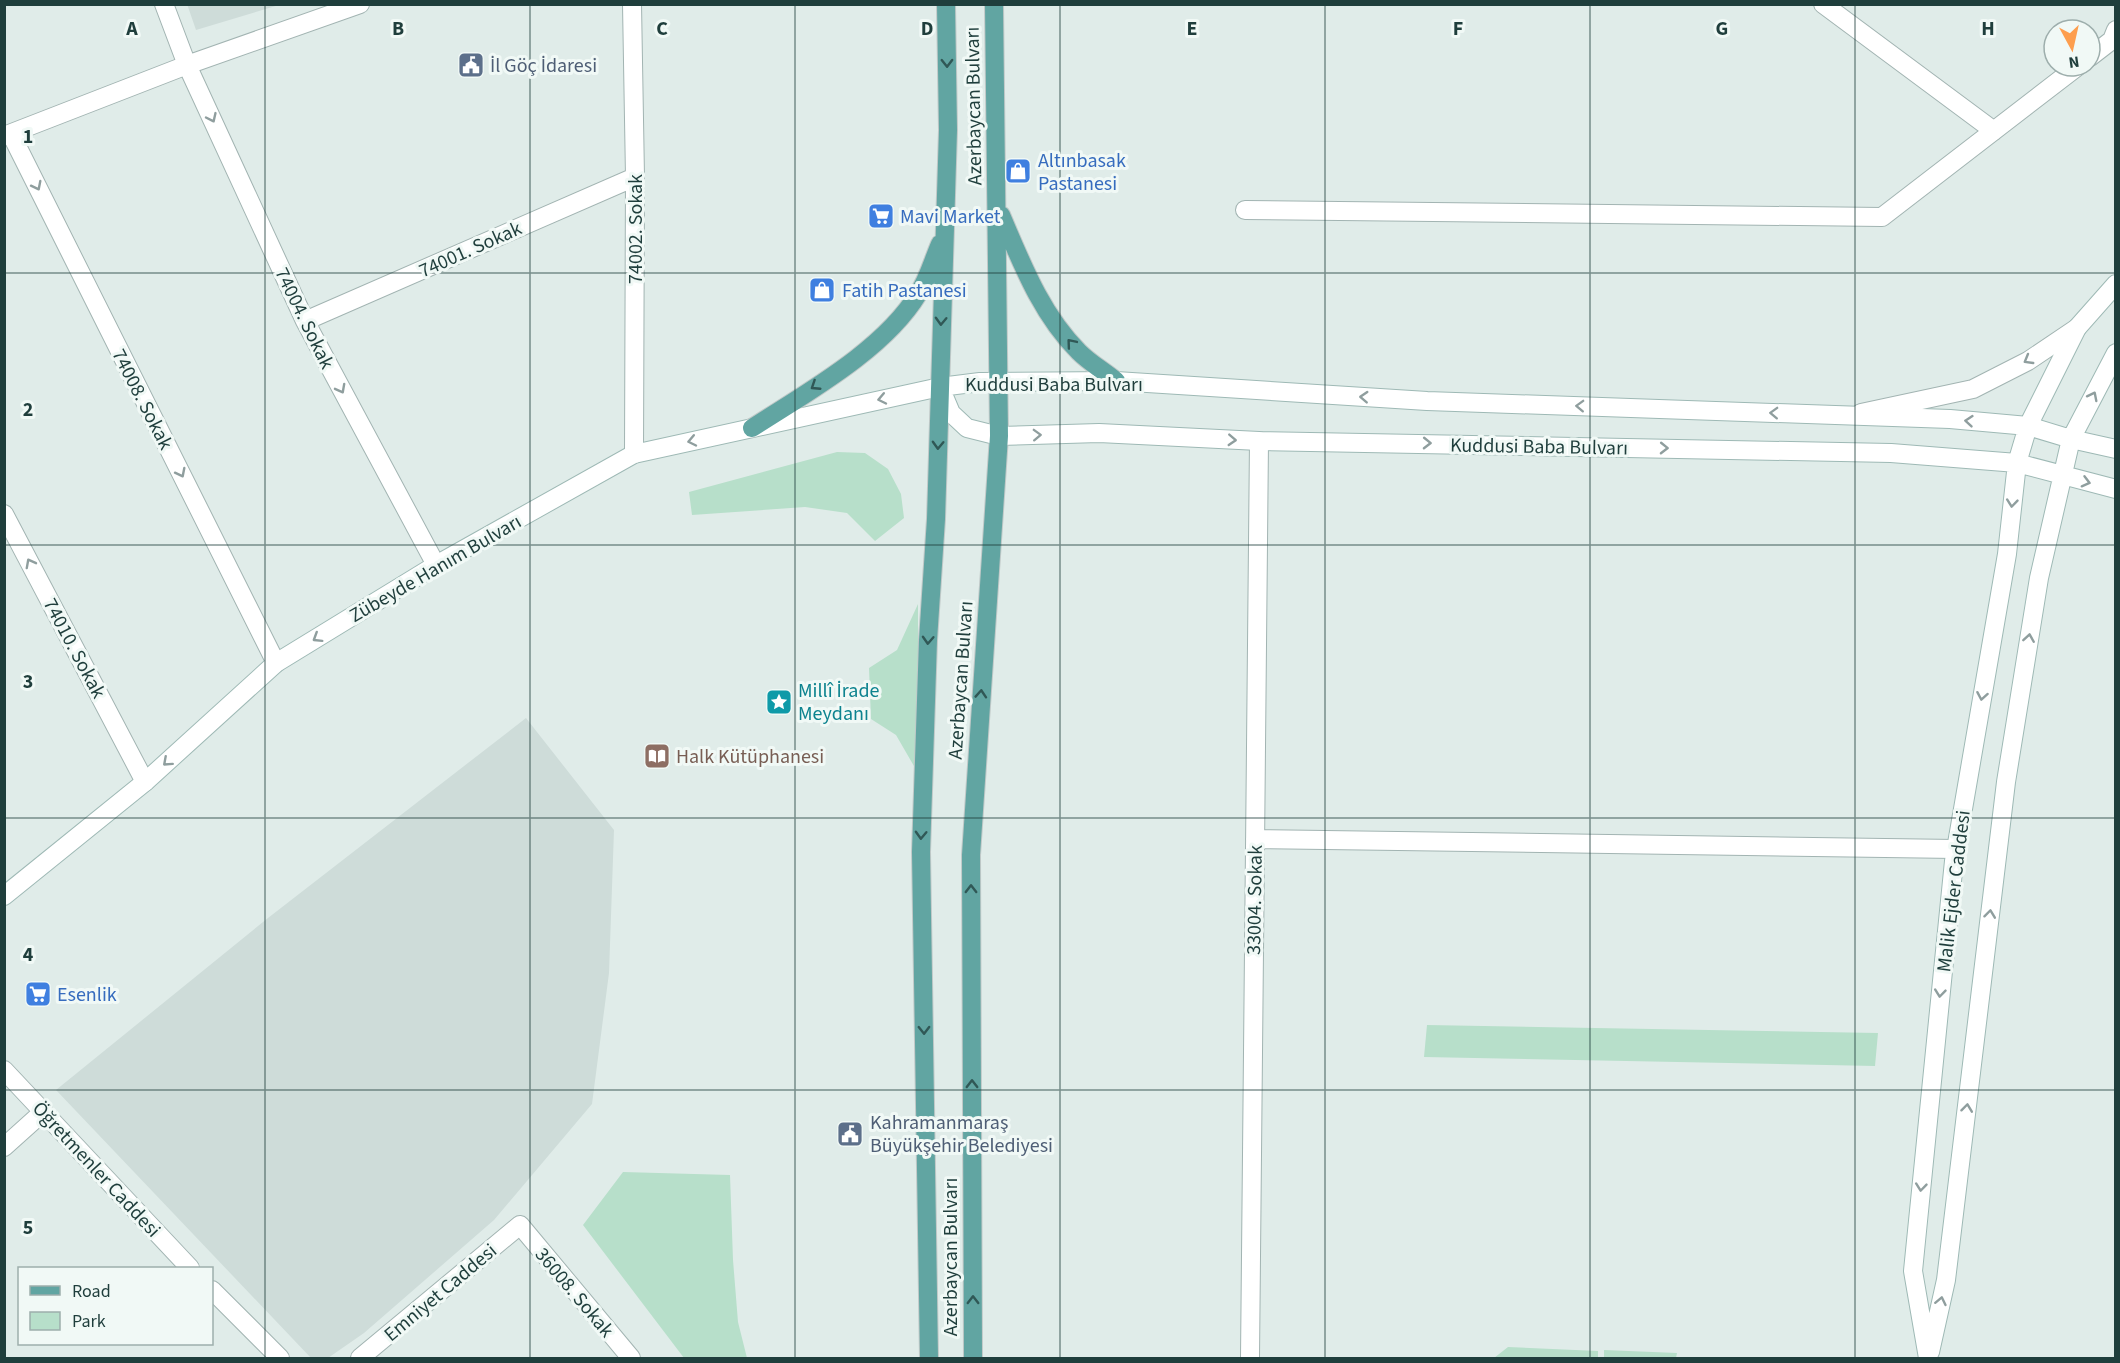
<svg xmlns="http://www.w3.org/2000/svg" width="2120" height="1363" viewBox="0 0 2120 1363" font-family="'Source Sans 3',sans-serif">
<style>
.built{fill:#cedcd9}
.green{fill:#b7dfca}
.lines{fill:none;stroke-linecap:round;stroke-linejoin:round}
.minor-casing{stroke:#a2b4b2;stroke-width:20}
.tertiary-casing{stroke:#a2b4b2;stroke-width:20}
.secondary-casing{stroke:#9eb9b5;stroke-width:20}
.primary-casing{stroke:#c0c9c8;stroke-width:20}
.minor{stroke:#fff;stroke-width:18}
.tertiary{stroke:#fff;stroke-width:18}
.secondary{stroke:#fff;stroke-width:18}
.primary{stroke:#61a5a2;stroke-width:18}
.oneway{stroke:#305856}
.oneway2{stroke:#8f9e9e}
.grid{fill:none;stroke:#1f3e3c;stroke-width:1.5;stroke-opacity:0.55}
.labels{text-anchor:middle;stroke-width:6;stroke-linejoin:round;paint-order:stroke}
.service-label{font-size:20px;fill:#4e5e75;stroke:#f1f9f6;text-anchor:start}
.street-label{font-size:20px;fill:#1f3e3c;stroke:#f1f9f6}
.shop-label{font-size:20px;fill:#366cbe;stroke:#f1f9f6;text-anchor:start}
.culture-label{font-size:20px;fill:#0d838f;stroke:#f1f9f6;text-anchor:start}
.education-label{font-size:20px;fill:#785e54;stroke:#f1f9f6;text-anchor:start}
.grid-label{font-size:20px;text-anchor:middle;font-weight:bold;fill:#1f3e3c;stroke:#f1f9f6;stroke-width:6;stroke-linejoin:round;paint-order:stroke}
</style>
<rect width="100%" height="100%" fill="#e0ece9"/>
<!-- built -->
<path class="built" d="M187 4H279V5L196 30Z
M526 718 614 830 609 973 592 1104 494 1220 364 1333 328 1358H311L56 1090 268 918Z"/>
<!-- green -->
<path class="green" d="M837 452 865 453 888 469 901 494 904 518 875 541 847 513 805 507 692 515 689 492Z
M918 604V773L896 735 871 719 869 668 897 650Z
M1427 1025 1878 1033 1875 1066 1424 1057Z
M623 1172 730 1175 733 1260 738 1322 747 1358H684L583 1225Z
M1508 1347 1598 1351V1358H1494Z
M1604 1350 1677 1353 1676 1358H1604Z"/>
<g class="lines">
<defs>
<path id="minor" d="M164 4 187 65 305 321 436 565
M632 4 635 177 634 454
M1823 4 1994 131
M2090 57 2112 40 2116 30
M11 134 276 663
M1245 210 1882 217 2078 66
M305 321 635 177
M1861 413 1973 389 2028 361 2077 328
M4 514 145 782
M1255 839 1956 849
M4 1070 190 1268
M4 1147 43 1112
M212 1290 280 1358
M360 1358 520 1225 631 1358
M1250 1358 1259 441"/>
<path id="tertiary" d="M4 136 187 65 360 4"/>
<path id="secondary" d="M940 387 951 413 967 428 999 436 1099 433 1259 441 1891 453 2017 463 2116 489
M4 896 145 782 276 663 436 565 634 454 940 387 980 382 1116 381 1427 401 1950 419 2028 426 2071 439 2116 449
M1930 1352 1946 1280 2006 782 2039 578 2071 439 2116 353
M1928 1358 1913 1271 1954 861 2007 554 2017 463 2028 426 2077 328 2116 284"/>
<path id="primary" d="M1001 215C1022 264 1041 314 1079 352 1090 363 1104 371 1116 381
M752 428C806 393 884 350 918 294 928 279 933 260 940 244
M929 1358 921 852 928 640 936 519 948 130 946 4
M973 1358 971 855 999 436 994 4"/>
</defs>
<!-- minor casing -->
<use href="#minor" class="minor-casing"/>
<!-- tertiary casing -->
<use href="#tertiary" class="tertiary-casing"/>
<!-- secondary casing -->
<use href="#secondary" class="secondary-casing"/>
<!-- primary casing -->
<use href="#primary" class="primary-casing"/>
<!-- minor -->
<use href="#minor" class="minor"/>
<!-- tertiary -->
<use href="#tertiary" class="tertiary"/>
<!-- secondary -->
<use href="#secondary" class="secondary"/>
<!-- primary -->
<use href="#primary" class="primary"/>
</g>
<!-- one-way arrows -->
<defs><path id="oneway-chevron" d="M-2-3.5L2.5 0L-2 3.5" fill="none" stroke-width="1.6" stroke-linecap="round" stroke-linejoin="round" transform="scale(1.5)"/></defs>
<g class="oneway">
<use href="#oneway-chevron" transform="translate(947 63) rotate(89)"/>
<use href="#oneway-chevron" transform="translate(941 321) rotate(92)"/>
<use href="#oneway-chevron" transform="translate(1071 343) rotate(-130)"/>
<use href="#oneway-chevron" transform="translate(815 386) rotate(147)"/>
<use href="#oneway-chevron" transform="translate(938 445) rotate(92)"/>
<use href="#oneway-chevron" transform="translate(928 640) rotate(93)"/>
<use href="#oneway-chevron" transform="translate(981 694) rotate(-86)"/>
<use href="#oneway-chevron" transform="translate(921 835) rotate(92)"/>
<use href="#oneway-chevron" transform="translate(971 889) rotate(-90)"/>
<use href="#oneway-chevron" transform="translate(924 1030) rotate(89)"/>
<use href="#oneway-chevron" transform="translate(972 1084) rotate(-90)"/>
<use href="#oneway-chevron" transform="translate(973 1300) rotate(-90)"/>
</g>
<g class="oneway2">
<use href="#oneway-chevron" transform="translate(212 118) rotate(65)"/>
<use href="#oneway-chevron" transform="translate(37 186) rotate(63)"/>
<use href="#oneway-chevron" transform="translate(2028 360) rotate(150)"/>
<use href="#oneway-chevron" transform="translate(341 389) rotate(62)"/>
<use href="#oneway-chevron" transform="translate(2093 396) rotate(-63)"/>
<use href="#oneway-chevron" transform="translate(1364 397) rotate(-177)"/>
<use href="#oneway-chevron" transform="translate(882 399) rotate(168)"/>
<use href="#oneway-chevron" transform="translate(1580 406) rotate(-178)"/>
<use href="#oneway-chevron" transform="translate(1774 413) rotate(-178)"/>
<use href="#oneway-chevron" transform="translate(1969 421) rotate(-175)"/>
<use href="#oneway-chevron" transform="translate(1037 435) rotate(-2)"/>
<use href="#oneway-chevron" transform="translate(1232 440) rotate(3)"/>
<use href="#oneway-chevron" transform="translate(692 441) rotate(168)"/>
<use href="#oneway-chevron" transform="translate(1427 443) rotate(1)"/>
<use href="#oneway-chevron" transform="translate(1664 448) rotate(1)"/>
<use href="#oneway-chevron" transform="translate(181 473) rotate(63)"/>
<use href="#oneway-chevron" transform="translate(2086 482) rotate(15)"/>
<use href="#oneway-chevron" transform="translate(2012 503) rotate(96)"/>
<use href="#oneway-chevron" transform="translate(30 563) rotate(-118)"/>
<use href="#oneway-chevron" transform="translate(317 638) rotate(148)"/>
<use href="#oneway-chevron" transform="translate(2029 638) rotate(-81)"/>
<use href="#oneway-chevron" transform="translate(1982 696) rotate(100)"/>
<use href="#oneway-chevron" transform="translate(167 762) rotate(138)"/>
<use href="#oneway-chevron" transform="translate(1990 914) rotate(-83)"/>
<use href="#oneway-chevron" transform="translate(1940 993) rotate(96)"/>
<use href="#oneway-chevron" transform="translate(1967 1108) rotate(-83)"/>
<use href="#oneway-chevron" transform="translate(1921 1187) rotate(96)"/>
<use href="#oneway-chevron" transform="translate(1941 1301) rotate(-78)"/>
</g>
<!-- grid -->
<path class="grid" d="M265 4V1358M530 4V1358M795 4V1358M1060 4V1358M1325 4V1358M1590 4V1358M1855 4V1358M4 273H2116M4 545H2116M4 818H2116M4 1090H2116"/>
<!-- icons -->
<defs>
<symbol id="civic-square" viewBox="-11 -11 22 22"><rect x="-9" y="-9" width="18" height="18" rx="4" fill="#5c6f8a" stroke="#f1f9f6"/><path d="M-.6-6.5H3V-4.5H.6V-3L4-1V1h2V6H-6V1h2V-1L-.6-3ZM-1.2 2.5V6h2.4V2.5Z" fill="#fff"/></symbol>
<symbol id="shop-square" viewBox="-11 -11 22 22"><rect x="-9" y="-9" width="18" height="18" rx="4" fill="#3f7fe0" stroke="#f1f9f6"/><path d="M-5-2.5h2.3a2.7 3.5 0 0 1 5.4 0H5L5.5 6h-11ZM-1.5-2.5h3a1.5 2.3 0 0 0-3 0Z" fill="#fff"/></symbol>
<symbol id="supermarket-square" viewBox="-11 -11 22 22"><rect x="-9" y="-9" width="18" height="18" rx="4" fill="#3f7fe0" stroke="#f1f9f6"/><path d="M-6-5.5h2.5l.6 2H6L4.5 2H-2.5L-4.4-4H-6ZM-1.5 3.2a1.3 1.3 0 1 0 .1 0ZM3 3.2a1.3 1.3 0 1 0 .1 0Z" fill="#fff"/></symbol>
<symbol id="sight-square" viewBox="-11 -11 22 22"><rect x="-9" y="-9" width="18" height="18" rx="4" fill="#0f9aa8" stroke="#f1f9f6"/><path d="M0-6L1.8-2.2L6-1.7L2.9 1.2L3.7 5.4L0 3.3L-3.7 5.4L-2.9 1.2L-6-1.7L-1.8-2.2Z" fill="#fff"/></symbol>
<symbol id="library-square" viewBox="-11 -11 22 22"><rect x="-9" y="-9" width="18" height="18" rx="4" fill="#8d6e63" stroke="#f1f9f6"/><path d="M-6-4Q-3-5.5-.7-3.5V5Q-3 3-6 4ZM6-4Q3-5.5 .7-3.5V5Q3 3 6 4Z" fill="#fff"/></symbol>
</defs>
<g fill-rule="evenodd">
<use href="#civic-square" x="456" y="50" width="30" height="30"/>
<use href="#shop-square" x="1003" y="156" width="30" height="30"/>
<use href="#supermarket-square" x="866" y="201" width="30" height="30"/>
<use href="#shop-square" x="807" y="275" width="30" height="30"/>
<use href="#sight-square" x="764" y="687" width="30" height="30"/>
<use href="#library-square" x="642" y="741" width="30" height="30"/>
<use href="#supermarket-square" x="23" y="979" width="30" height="30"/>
<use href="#civic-square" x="835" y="1119" width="30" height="30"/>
</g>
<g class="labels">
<!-- service labels -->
<g class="service-label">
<text x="490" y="72">İl Göç İdaresi</text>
<text x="870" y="1129">Kahramanmaraş<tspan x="870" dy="23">Büyükşehir Belediyesi</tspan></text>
</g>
<!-- street labels -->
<g class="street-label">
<text transform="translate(973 106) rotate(-91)" y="7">Azerbaycan Bulvarı</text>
<text transform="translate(635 229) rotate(-90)" y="7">74002. Sokak</text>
<text transform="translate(470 249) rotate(-24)" y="7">74001. Sokak</text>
<text transform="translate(305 318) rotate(64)" y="7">74004. Sokak</text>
<text x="1054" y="391">Kuddusi Baba Bulvarı</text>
<text transform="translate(143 399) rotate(63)" y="7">74008. Sokak</text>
<text transform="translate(1539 446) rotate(1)" y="7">Kuddusi Baba Bulvarı</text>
<text transform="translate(435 568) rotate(-30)" y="7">Zübeyde Hanım Bulvarı</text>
<text transform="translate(75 648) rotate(62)" y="7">74010. Sokak</text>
<text transform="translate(960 680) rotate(-86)" y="7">Azerbaycan Bulvarı</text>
<text transform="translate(1953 891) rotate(-83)" y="7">Malik Ejder Caddesi</text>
<text transform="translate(1254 900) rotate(-89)" y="7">33004. Sokak</text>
<text transform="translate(97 1169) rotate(47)" y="7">Öğretmenler Caddesi</text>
<text transform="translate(950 1257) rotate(-90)" y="7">Azerbaycan Bulvarı</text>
<text transform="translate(440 1292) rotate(-40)" y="7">Emniyet Caddesi</text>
<text transform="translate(575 1292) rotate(50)" y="7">36008. Sokak</text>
</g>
<!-- shop labels -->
<g class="shop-label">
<text x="1038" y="167">Altınbasak<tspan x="1038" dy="23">Pastanesi</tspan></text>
<text x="900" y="223">Mavi Market</text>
<text x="842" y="297">Fatih Pastanesi</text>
<text x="57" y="1001">Esenlik</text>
</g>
<!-- culture labels -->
<g class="culture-label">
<text x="798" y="697">Millî İrade<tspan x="798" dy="23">Meydanı</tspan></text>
</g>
<!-- education labels -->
<g class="education-label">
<text x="676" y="763">Halk Kütüphanesi</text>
</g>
</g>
<g class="grid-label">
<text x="132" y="35">A</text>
<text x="398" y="35">B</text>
<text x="662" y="35">C</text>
<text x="927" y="35">D</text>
<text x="1192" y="35">E</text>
<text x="1458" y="35">F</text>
<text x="1722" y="35">G</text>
<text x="1988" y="35">H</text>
<text x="28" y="143">1</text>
<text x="28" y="416">2</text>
<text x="28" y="688">3</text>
<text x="28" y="961">4</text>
<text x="28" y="1234">5</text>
</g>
<!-- border -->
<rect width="2120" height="1363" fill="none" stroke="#1f3e3c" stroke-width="12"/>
<!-- legend -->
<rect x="18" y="1267" width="195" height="78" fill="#f1f9f6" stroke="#9daeac" stroke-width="1.5"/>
<rect x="30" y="1286" width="30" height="9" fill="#61a5a2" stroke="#9daeac" stroke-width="1.5"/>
<text x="72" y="1297" font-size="18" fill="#1f3e3c">Road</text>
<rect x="30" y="1312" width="30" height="18" fill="#b7dfca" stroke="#9daeac" stroke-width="1.5"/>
<text x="72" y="1327" font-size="18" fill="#1f3e3c">Park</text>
<!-- north arrow -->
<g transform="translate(2072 48) rotate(172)"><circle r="28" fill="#f1f9f6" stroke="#9daeac" stroke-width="1.5"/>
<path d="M0-4.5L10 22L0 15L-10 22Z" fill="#fd9e4e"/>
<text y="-9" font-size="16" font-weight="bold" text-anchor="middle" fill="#1f3e3c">N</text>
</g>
</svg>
